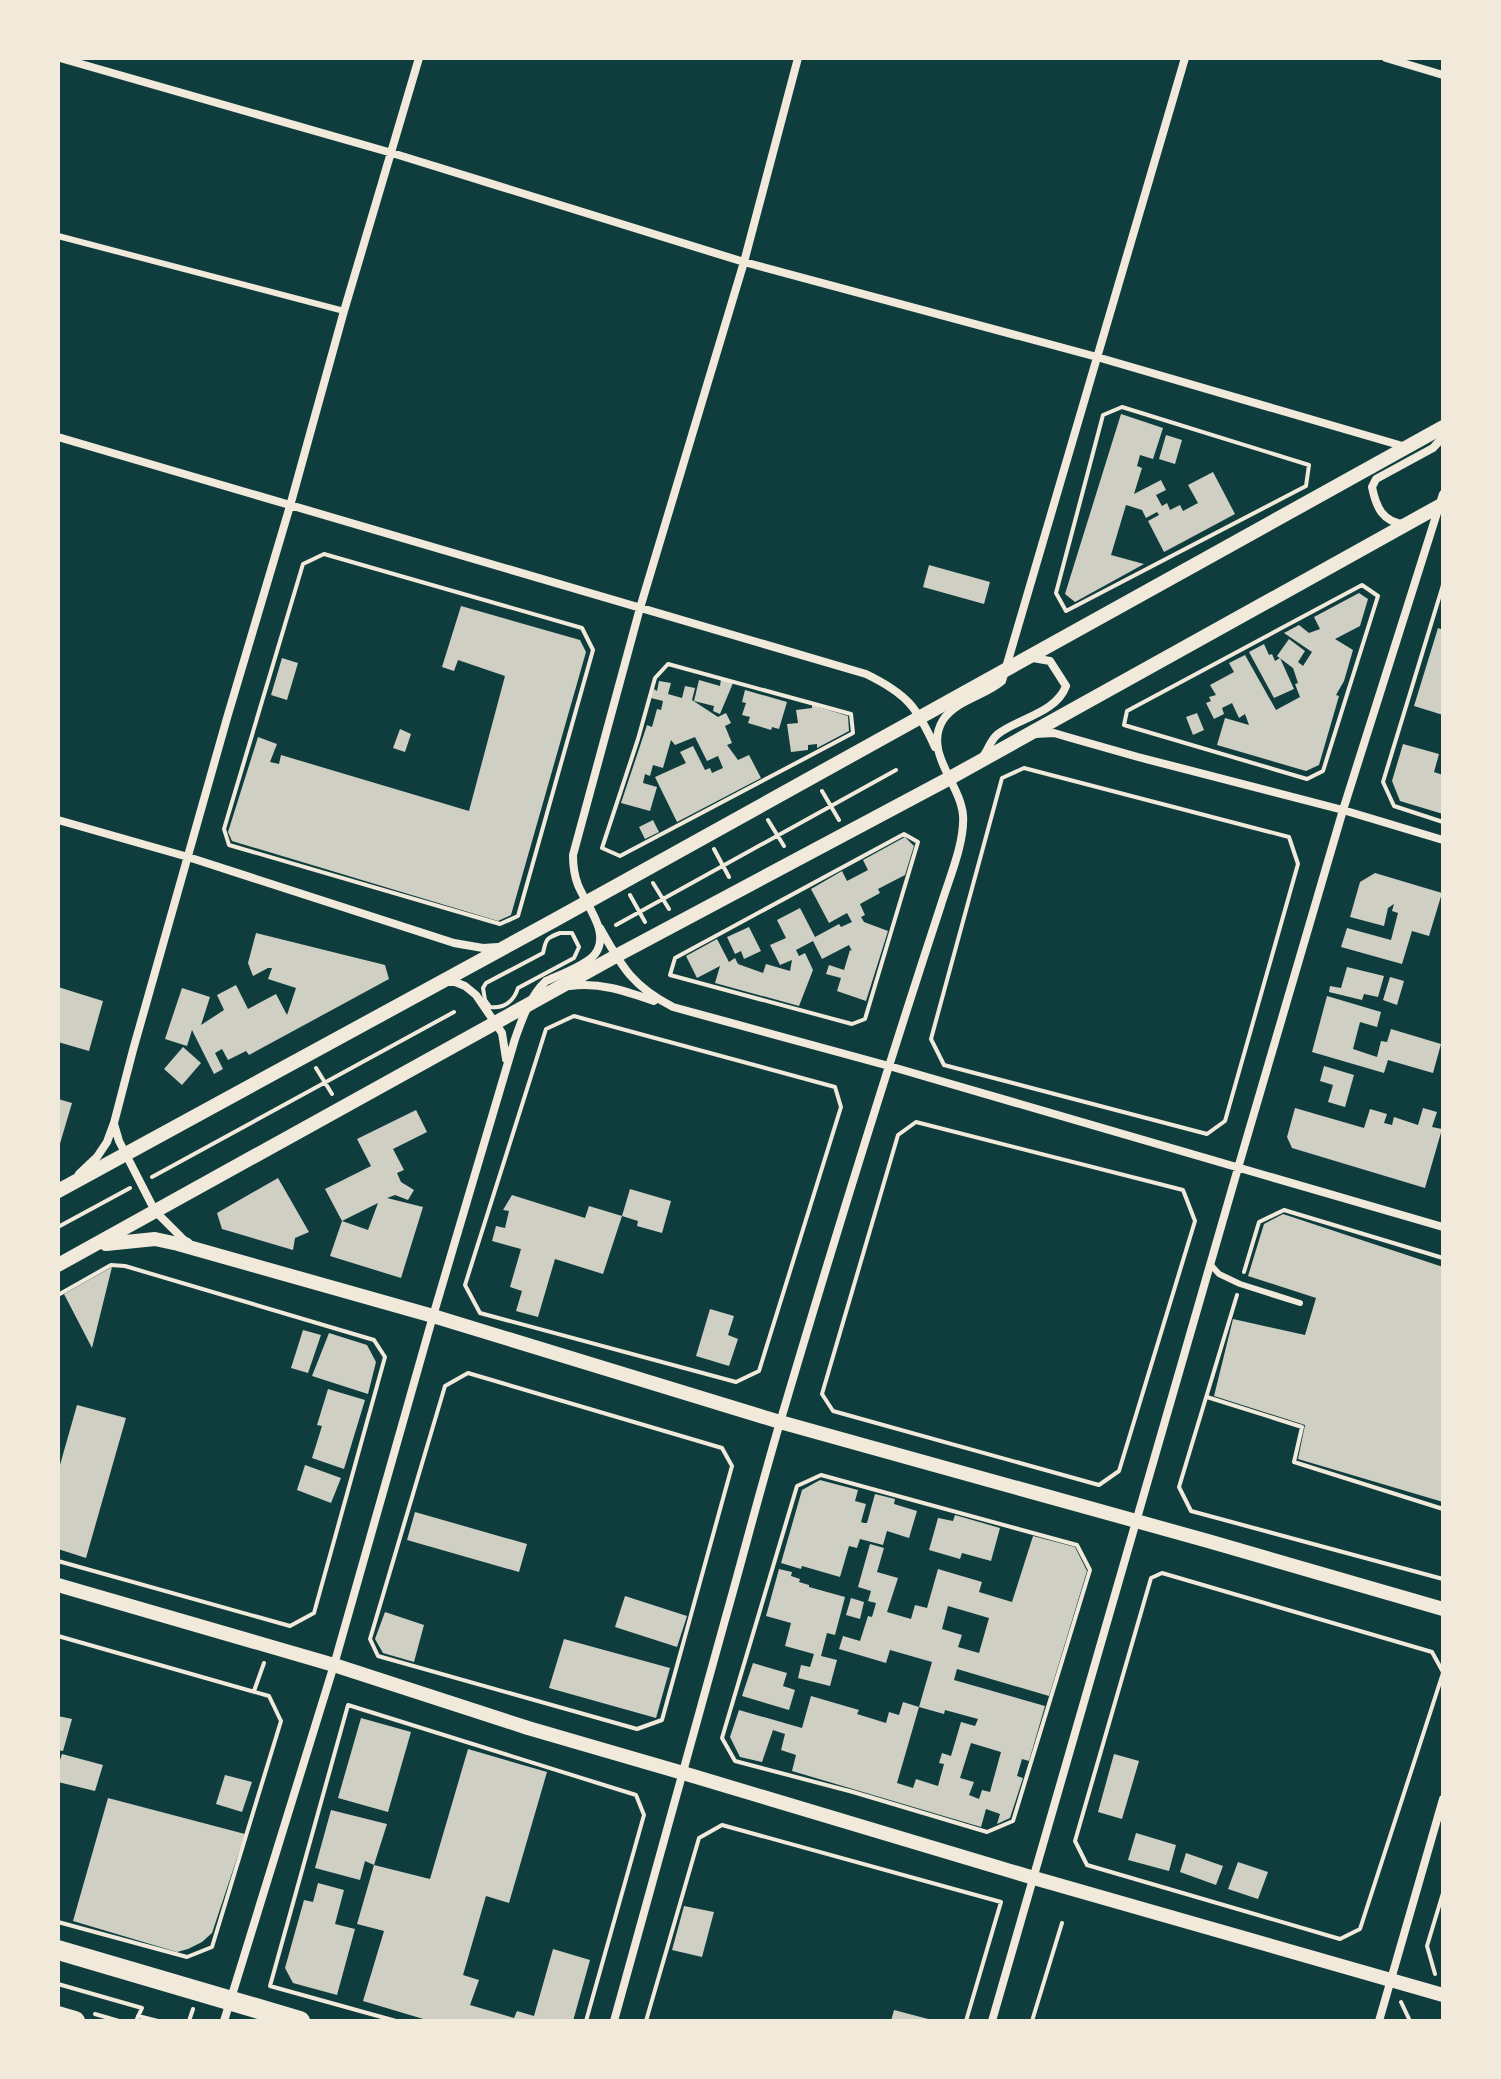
<svg xmlns="http://www.w3.org/2000/svg" width="1501" height="2079" viewBox="0 0 1501 2079" font-family="'Exo 2',sans-serif">
<style>
.building{fill:#cfcfc3;fill-rule:evenodd}
.lines{fill:none;stroke-linecap:round;stroke-linejoin:round}
.path{stroke:#f1e9da;stroke-width:4}
.service{stroke:#f1e9da;stroke-width:6}
.minor{stroke:#f1e9da;stroke-width:8}
.tertiary{stroke:#f1e9da;stroke-width:14}
.primary{stroke:#f1e9da;stroke-width:20}
</style>
<rect width="100%" height="100%" fill="#0f3d3e"/>
<!-- building -->
<path class="building" d="M1121 414 1163 428 1153 459 1140 455 1137 466 1142 468 1134 494 1161 480 1166 490 1156 495 1162 506 1167 503 1170 510 1180 505 1183 511 1198 503 1188 485 1213 472 1235 514 1164 552 1148 521 1159 515 1157 512 1146 518 1142 510 1126 505 1111 555 1144 564 1075 602 1065 594Z
M1166 435 1182 440 1175 464 1159 459Z
M929 565 990 582 984 604 923 587Z
M1359 593 1368 599 1360 626 1335 639 1353 650 1344 681 1336 695 1339 696 1319 765 1306 771 1217 745 1225 718 1249 725 1245 714 1239 718 1232 703 1222 708 1224 714 1214 719 1206 703 1211 701 1209 697 1216 695 1210 685 1234 672 1229 663 1245 655 1276 710 1300 697 1295 684 1298 683 1293 668 1277 656 1289 639 1305 651 1298 662 1303 666 1312 652 1284 633 1299 625 1309 633 1320 629 1314 617Z
M461 606 580 640 586 652 511 915 498 921 232 841 228 832 258 737 277 744 270 762 279 764 281 755 469 811 505 676 458 660 454 671 442 667Z
M1438 628 1443 630 1441 700H1443V715L1414 706Z
M1264 644 1269 655 1272 654 1275 661 1280 658 1294 689 1274 698 1249 652Z
M282 658 298 663 287 700 271 695Z
M721 679 733 683 720 714 713 711 714 706 694 701 699 680 720 686Z
M659 681 671 683 668 694 682 698 685 686 695 688 692 700 718 717 726 713 731 723 725 726 732 743 727 745 738 760 749 755 761 778 677 822 655 777 686 763 680 752 693 746 705 770 710 768 712 773 723 768 718 756 707 761 695 737 675 745 671 740 663 768 653 765 650 776 645 774 643 783 657 787 650 811 621 803 647 725 652 727 657 709 661 710 663 701 651 698 654 689 657 691Z
M745 690 787 702 779 729 772 727 771 730 748 723 750 717 742 715 746 703 742 702Z
M812 705 848 716 849 731 817 748V744L808 745V750L791 752 787 724 798 723 796 710 812 708Z
M1197 713 1204 730 1193 735 1186 717Z
M400 729 411 734 405 752 393 748Z
M1403 744 1439 754 1434 772 1443 775V814L1400 801 1392 781Z
M653 820 659 832 645 839 639 827Z
M905 837 914 846 905 875 878 889 880 893 860 904 865 915 861 917 864 922 888 931 866 1001 837 991 841 978 826 974 829 965 844 970 850 950 852 951 849 945 822 959 813 941 796 950 799 956 805 953 813 970 799 1006 715 983 720 966 697 978 686 956 717 939 729 962 735 958 738 964 763 973 766 964 790 971 792 960 780 965 770 945 786 938 777 920 800 908 815 937 839 924 841 927 852 922 847 913 829 923 811 889 842 871 847 881 868 870 863 860Z
M1375 873 1442 893 1429 936 1412 931 1402 964 1341 947 1347 928 1391 940 1398 913 1392 911 1394 904 1388 908 1384 926 1350 917 1360 882Z
M749 927 761 951 744 959 741 951 735 954 727 937Z
M256 933 385 965 389 979 249 1055 246 1051 228 1060 222 1049 215 1053 223 1069 214 1074 192 1030 187 1046 165 1039 182 988 210 997 201 1025 224 1010 217 995 236 985 248 1009 276 994 287 1015 296 988 268 979 272 968H268L253 976 248 963Z
M1347 967 1384 976 1378 997 1364 994 1362 1000 1329 992 1330 986 1341 988Z
M1390 977 1404 981 1397 1005 1383 1000Z
M58 987 103 1001 89 1051 58 1042Z
M1327 996 1381 1012 1377 1027 1360 1022 1353 1049 1377 1057 1381 1041 1387 1042 1391 1029 1441 1044 1433 1073 1388 1060 1384 1073 1312 1052Z
M183 1047 201 1063 182 1085 164 1069Z
M1324 1066 1354 1075 1345 1107 1328 1102 1333 1085 1320 1081Z
M58 1099 72 1103 59 1147H58Z
M1295 1108 1364 1128 1370 1109 1387 1114 1384 1123 1392 1125 1394 1117 1418 1125 1423 1108 1437 1112 1432 1127 1442 1129 1425 1188 1292 1148 1287 1137Z
M416 1110 427 1132 393 1149 404 1170 397 1173 401 1182 414 1190 408 1200 395 1195 387 1198 423 1207 401 1278 330 1256 342 1221 368 1230 378 1203 342 1221 325 1189 371 1166 357 1139Z
M278 1178 309 1232 295 1238 293 1250 222 1229 217 1213Z
M630 1189 671 1201 662 1233 637 1226 638 1221 622 1216Z
M512 1195 585 1218 589 1206 622 1216 603 1274 555 1259 538 1317 516 1311 522 1291 510 1287 521 1249 492 1241 496 1226 505 1228 509 1211 503 1210Z
M1283 1214 1443 1267V1502L1298 1459 1305 1425 1214 1396 1233 1319 1305 1335 1316 1298 1248 1276 1264 1224Z
M112 1267 92 1348 64 1294Z
M710 1309 734 1316 728 1335 738 1339 729 1366 696 1356Z
M303 1330 321 1335 308 1373 291 1368Z
M329 1333 367 1345 376 1362 368 1394 312 1376Z
M328 1389 365 1400 344 1469 312 1458 322 1426 317 1425Z
M77 1405 126 1418 86 1558 58 1549V1472Z
M305 1465 341 1478 331 1503 297 1490Z
M820 1480 858 1490 855 1501 866 1504 861 1522 864 1523H867L875 1494 895 1499 894 1504 917 1511 909 1538 887 1531 883 1545 860 1539 857 1548 849 1546 840 1577 802 1566 801 1569 781 1563 802 1490Z
M415 1512 527 1544 519 1572 407 1540Z
M955 1515 1000 1528 991 1561 962 1553 960 1559 929 1550 938 1518 953 1521Z
M1033 1536 1075 1547 1087 1571 1049 1696 957 1669 954 1680 1045 1706 1029 1761 1022 1759 1017 1776 1023 1778 1010 1818 997 1824 1000 1814 986 1809 981 1827 792 1771 796 1755 781 1750 785 1734 773 1730 762 1762 740 1757 730 1737 739 1710 802 1728 811 1696 859 1710 857 1714 886 1723 889 1712 899 1715 903 1702 919 1707 932 1662 890 1650 886 1663 839 1649 843 1636 860 1641 868 1616 872 1617 876 1603 868 1601 871 1591 858 1587 870 1544 884 1548 877 1572 898 1578 887 1612 911 1619 915 1605 927 1608 938 1569 982 1582 979 1592 1012 1602ZM948 1606 989 1618 979 1653 958 1647 962 1635 942 1629ZM919 1707 944 1714 945 1710 978 1719 975 1726 961 1722 951 1756 942 1753 939 1763 944 1764 938 1786 916 1779 913 1788 897 1783ZM971 1743 1001 1752 990 1792 982 1790 979 1799 969 1795 974 1782 960 1778Z
M779 1569 792 1572 791 1576 800 1579 799 1582 809 1585V1587L845 1597 835 1635 827 1633 821 1656 837 1660 830 1686 798 1678 801 1665 810 1667 814 1654 785 1646 791 1623 766 1616Z
M625 1596 687 1616 677 1647 615 1627Z
M851 1598 864 1602 860 1619 846 1615Z
M385 1612 424 1625 414 1662 383 1653 375 1639Z
M564 1639 670 1668 656 1718 549 1688Z
M753 1663 787 1673 783 1686 795 1690 789 1710 742 1696Z
M58 1716 72 1719 63 1751 58 1750Z
M361 1718 411 1732 388 1812 338 1798Z
M468 1749 547 1772 509 1903 486 1896 463 1975 479 1980 470 2005 514 2018 517 2011 534 2016 553 1949 590 1960 573 2021H430L363 2001 384 1931 357 1924 374 1865 430 1879Z
M62 1754 103 1765 95 1791 58 1782V1766Z
M1114 1754 1139 1761 1122 1819 1098 1812Z
M225 1775 252 1782 242 1812 216 1804Z
M108 1798 245 1834 212 1933 202 1942 188 1949 177 1952 73 1921Z
M331 1810 387 1824 374 1865 365 1861 360 1880 315 1868Z
M1136 1833 1176 1845 1169 1871 1128 1860Z
M1186 1853 1223 1866 1216 1885 1180 1872Z
M1238 1862 1268 1872 1258 1899 1228 1889Z
M318 1883 344 1890 335 1924 355 1929 337 1995 293 1983 285 1968 304 1900 313 1902Z
M684 1906 714 1912 702 1957 672 1950Z
M894 2010 932 2020V2021H891Z"/>
<g class="lines">
<!-- path -->
<path class="path" d="M1122 407 1309 465 1306 486 1066 611 1056 593 1103 415Z
M324 554 582 628 593 650 518 916 500 924 229 845 224 829 303 564Z
M1362 585 1378 596 1323 771 1307 779 1124 725 1127 711Z
M1443 585 1383 782 1394 806 1443 822
M668 664 851 714 853 733 620 856 602 848 638 739 655 678Z
M1024 768 1289 837 1298 864 1225 1121 1207 1134 944 1065 931 1039 1002 778Z
M822 791 839 820
M768 820 784 846
M904 834 918 842 865 1019 852 1024 670 975 675 958Z
M714 849 729 877
M653 883 669 909
M630 895 645 922
M616 925 896 770
M560 933H572L579 947 574 958 518 988C514 1001 504 1009 490 1007L485 1000 483 988 486 983 543 953C546 939 546 938 560 933Z
M574 1016 835 1087 841 1107 759 1371 736 1382 480 1313 465 1285 546 1029Z
M316 1068 332 1094
M916 1122 1183 1190 1195 1221 1119 1471 1099 1485 833 1411 822 1394 898 1135Z
M152 1177 454 1012
M58 1227 130 1188
M1244 1272 1259 1222 1284 1210 1443 1258
M58 1295 111 1265 125 1266 374 1340 385 1357 314 1613 290 1626 58 1561
M1237 1295 1179 1487 1191 1511 1443 1579
M468 1373 722 1448 732 1466 662 1720 637 1729 378 1656 370 1639 445 1386Z
M1207 1397 1302 1427 1294 1462 1443 1509
M821 1475 1077 1545 1090 1570 1013 1821 987 1832 853 1792 735 1761 722 1738 797 1486Z
M58 1636 269 1696 281 1721 212 1947 187 1957 58 1922
M1443 1672 1432 1652 1162 1573 1151 1578 1075 1841 1087 1865 1340 1939 1360 1929 1443 1673
M254 1691 264 1663
M1435 1974 1427 1946 1443 1893
M58 1984 142 2008 136 2021
M1401 2002 1410 2021
M95 2014 119 2021
M138 2016 158 2021
M189 2021 193 2009
M396 2021 270 1986 348 1705 636 1795 644 1815 586 2021
M646 2021 699 1838 722 1825 1001 1902 966 2021
M1032 2021 1062 1923"/>
<!-- service -->
<path class="service" d="M58 236 344 311
M1210 1264 1219 1274 1240 1284 1300 1303"/>
<!-- minor -->
<path class="minor" d="M60 58 392 153 744 262 1097 357 1406 447
M1386 58 1443 75
M58 437 866 674C907 694 917 707 935 747
M1405 524C1383 523 1376 507 1372 487L1376 479 1433 448 1443 437
M1035 734 1054 733 1071 738 1138 757 1343 810 1443 840
M984 755C989 748 991 739 998 734 1019 718 1056 713 1066 686L1050 661 1033 658
M58 820 188 857 454 943 483 948 498 947
M600 928C622 967 632 986 673 1007L889 1066 1443 1227
M446 982H455L465 986 476 995 502 1033 506 1059
M570 986C600 982 625 991 654 1001
M114 1124 119 1141 155 1211 184 1240 188 1242
M79 1174 97 1157 107 1142 114 1123 133 1050 227 718 290 506 344 311 419 58
M224 2021 334 1665 433 1316 515 1039C522 1019 530 996 546 981 559 975 587 965 595 954 611 933 586 905 578 885 574 875 573 866 573 855L640 608 744 262 798 58
M614 2021C651 1887 688 1753 725 1620 744 1553 761 1486 781 1419 832 1247 885 1075 941 905 949 879 965 842 963 815 960 783 923 752 943 720 956 700 985 696 1002 681L1185 58
M992 2021 1238 1168 1343 810 1443 494
M1379 2021 1443 1799"/>
<!-- tertiary -->
<path class="tertiary" d="M58 1191 553 921 1443 427
M106 1244 155 1239 178 1244 433 1316 780 1422 1208 1541 1443 1609
M58 1265 616 956 950 778 1443 504
M58 1585 334 1665 528 1728 683 1773 1034 1878 1443 1995"/>
<!-- primary -->
<path class="primary" d="M58 1950 300 2021
M58 2016 75 2021"/>
</g>
<!-- border -->
<rect width="1501" height="2079" fill="none" stroke="#f1e9da" stroke-width="120"/>
</svg>
